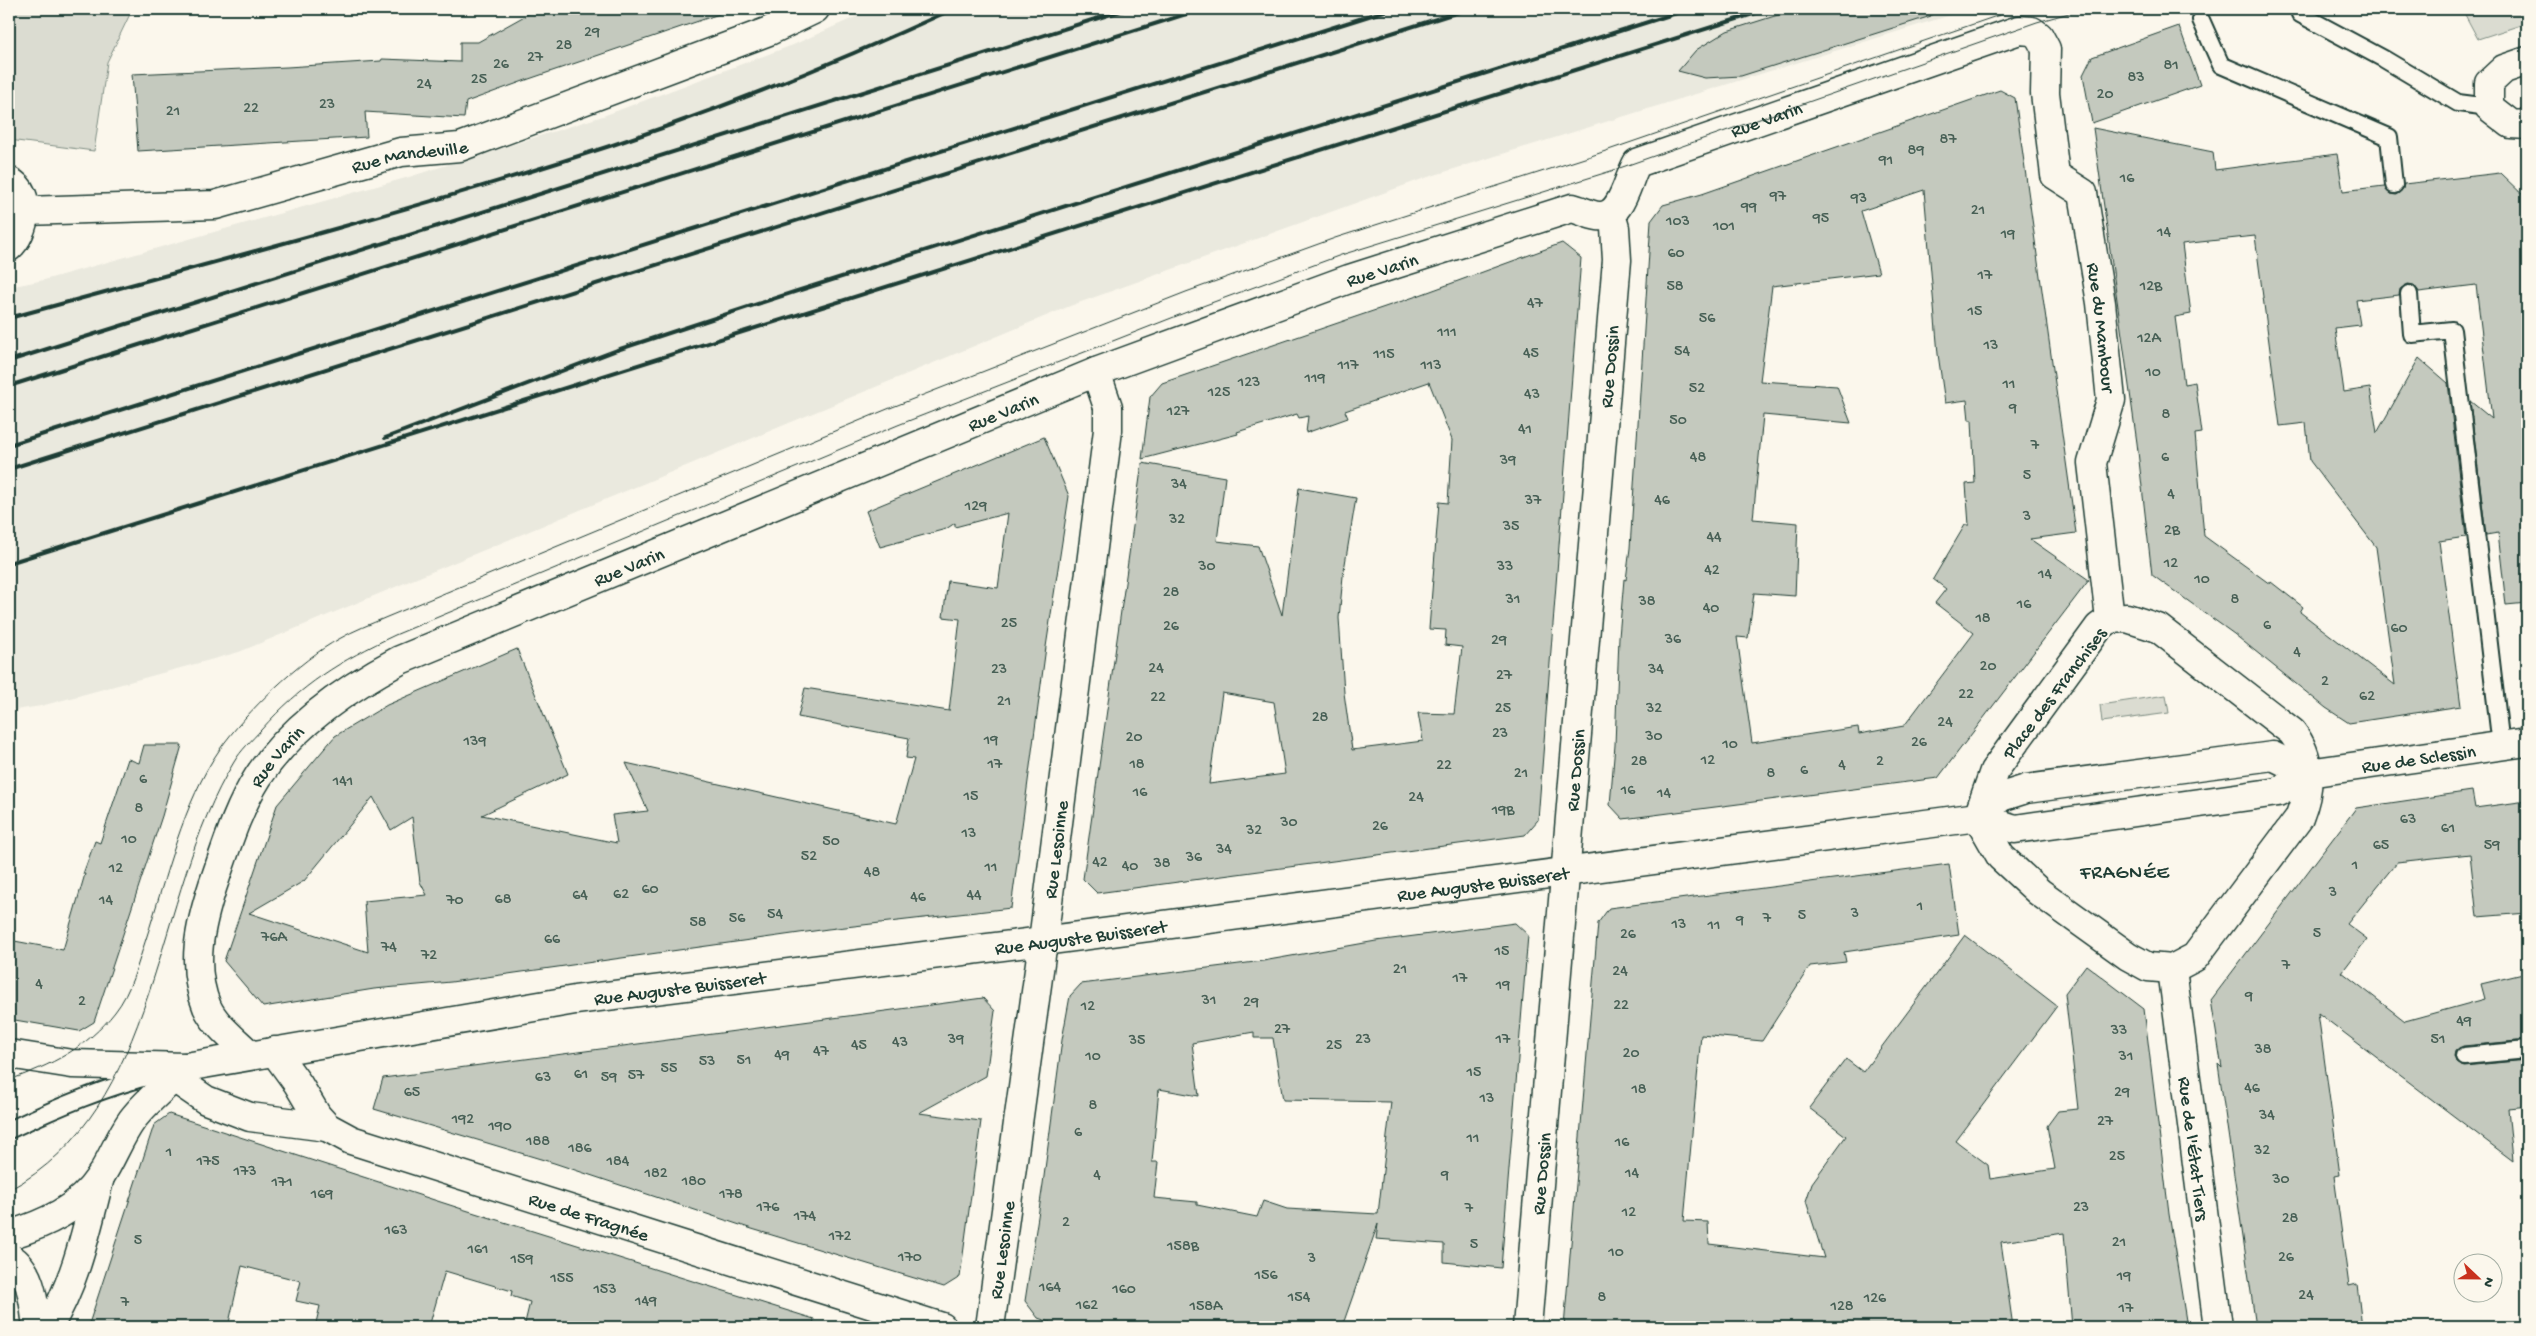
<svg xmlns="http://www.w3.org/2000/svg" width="2536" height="1336" viewBox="0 0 2536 1336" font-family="'Gochi Hand',sans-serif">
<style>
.built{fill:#eae9de}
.green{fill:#dbdcd1;stroke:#7d8c82}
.building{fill:#c4c9be;stroke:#1f3d34;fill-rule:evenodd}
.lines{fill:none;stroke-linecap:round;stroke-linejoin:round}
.lane-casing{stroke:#1f3d34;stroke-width:20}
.street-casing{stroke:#1f3d34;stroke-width:31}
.secondary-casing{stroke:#1f3d34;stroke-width:31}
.lane{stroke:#fbf7ec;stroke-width:16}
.street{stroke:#fbf7ec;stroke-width:28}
.secondary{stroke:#fbf7ec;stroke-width:28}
.tram{stroke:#1f3d34;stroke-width:1}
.rail{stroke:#1f3d34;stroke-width:4}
.labels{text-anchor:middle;stroke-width:4.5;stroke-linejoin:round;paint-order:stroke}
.number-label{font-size:16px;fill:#486056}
.street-label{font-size:19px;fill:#1f3d34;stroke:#fbf7ec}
.neighbourhood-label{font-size:20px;letter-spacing:1px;fill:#1f3d34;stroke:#fbf7ec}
</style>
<rect width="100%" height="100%" fill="#fbf7ec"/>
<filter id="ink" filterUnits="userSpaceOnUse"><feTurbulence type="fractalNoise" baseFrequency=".02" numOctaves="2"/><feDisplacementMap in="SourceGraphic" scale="10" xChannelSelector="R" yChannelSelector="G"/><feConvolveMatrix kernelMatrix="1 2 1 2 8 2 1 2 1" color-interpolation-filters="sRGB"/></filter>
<g filter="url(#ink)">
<!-- built -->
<path class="built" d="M873 9H1970L1425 178 1070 306 239 652 41 706 9 711V287L44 280 409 177 603 116 793 45Z"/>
<!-- green -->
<path class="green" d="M9 9H146L130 14 107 62 94 151 9 140Z
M2462 9H2527V23L2478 39Z
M2166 695 2169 713 2102 722 2100 705Z"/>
<!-- building -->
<path class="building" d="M537 9H721L722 13 529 79 466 102 464 118 365 112 367 137 138 151 132 74 287 67 381 61 382 59 460 62V42H478Z
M1797 9H1930L1931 16 1741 76 1705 78 1678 71 1696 50 1727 31Z
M2179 26 2200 85 2092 123 2083 75 2092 57Z
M2000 90 2015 98 2076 533 2030 539 2089 580 1938 778 1623 819 1610 805 1615 745 1619 637 1624 579 1626 580 1630 548 1651 221 1663 205 1702 194ZM1924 190 1938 354 1945 403 1967 400 1969 420H1972L1975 483 1966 484 1969 525H1965L1933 579 1946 589 1935 603 1974 633 1904 726 1859 734 1858 727 1752 743 1737 637 1748 638 1754 593 1795 596 1798 523 1753 519 1763 415 1851 423 1837 386 1760 381 1772 286 1879 273 1861 211Z
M2093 128 2213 152 2215 170 2337 154 2343 191 2384 186 2390 194 2396 195 2403 189 2404 184 2500 173 2527 199V603L2506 605 2498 533 2486 535 2470 401 2492 419 2476 285 2419 292 2414 285 2408 284 2400 289 2399 295 2356 300 2360 325 2335 328 2344 392 2370 388 2377 433 2419 358 2448 383 2466 537 2439 541 2461 706 2349 723 2326 708 2234 634 2152 575 2137 443ZM2255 236 2280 426 2306 423 2310 461 2376 547 2395 685 2300 612 2303 607 2271 582 2270 584 2204 536 2195 434 2202 433 2195 382 2184 384 2175 317 2191 314 2182 244Z
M1562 243 1581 258 1538 820 1525 835 1097 893 1083 879 1142 463 1225 477 1217 541 1258 546 1282 615 1299 488 1356 498 1343 576 1339 618 1344 693 1352 750 1423 741 1418 713 1454 714 1462 647 1445 645 1446 630 1429 629 1439 502 1448 503 1452 440 1429 382 1345 411 1348 418 1306 433 1308 416 1299 418 1297 414 1237 432 1238 434 1142 459 1150 397 1162 383 1417 296ZM1222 693 1274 702 1285 774 1209 784Z
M1044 437 1069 496 1046 647 1011 908 828 929 451 982 374 989 263 1007 224 961 277 805 335 736 387 705 517 649 568 774 482 815 617 843 612 815 648 811 626 763 896 824 914 759 906 758 909 738 798 717 805 688 949 711 960 619 943 617 948 581 998 588 1008 513 955 527V523L946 529 880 547 866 511ZM373 797 391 830 412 817 420 882 427 895 364 901 368 952 249 913 304 881Z
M144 745H182L162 816 94 1022 79 1031 9 1019V940L63 950 85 874H83L95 841 100 843 128 759 139 763Z
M2472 791 2475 808 2527 801V913L2477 917 2470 854 2397 862 2347 924 2367 939 2342 972 2405 1021 2485 999 2481 984 2527 973V1040L2463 1046 2455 1051 2454 1056 2456 1062 2464 1066 2527 1060V1106L2508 1108 2513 1161 2318 1013 2340 1175 2334 1176 2349 1286 2357 1284 2362 1327H2256L2218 1064 2222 1068 2211 1000 2356 808Z
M1949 864 1959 935 1844 952 1846 962 1810 966 1762 1041 1701 1035 1684 1221 1708 1222 1709 1244 1824 1258 1806 1201 1812 1183 1846 1136 1809 1108 1846 1059 1863 1072 1965 935 2057 1006 1956 1141 1988 1165 1990 1179 2055 1169 2047 1126 2058 1111 2078 1109 2065 993 2086 965 2144 1009 2169 1214 2187 1327H2072L2064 1233 2001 1242 2013 1327H1564L1598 923 1609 908Z
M1515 923 1528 935 1501 1268 1444 1262V1244L1376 1239 1378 1224 1342 1327H1064L1038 1318 1025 1301 1043 1184 1062 1040 1070 996 1081 984 1263 961 1376 941ZM1254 1032V1038H1273L1283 1100 1391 1102 1378 1214 1287 1209 1263 1201 1257 1217 1197 1205V1202L1154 1198 1158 1162H1152L1159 1089 1199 1096 1192 1043Z
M983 998 995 1011 986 1076 919 1113 981 1121 960 1277 944 1287 752 1229 554 1163 374 1109 383 1078Z
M169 1114 459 1208 814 1319 813 1327H524L530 1302 511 1296 512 1291 445 1271 429 1327H315L320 1306 296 1301 301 1281 242 1266 228 1327H88L154 1125Z"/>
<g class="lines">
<defs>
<path id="lane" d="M2300 14 2384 59 2458 103 2489 107
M2201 20 2221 65 2389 137 2394 185
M2409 294 2412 334 2452 330 2501 746
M2464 1056 2527 1050
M9 1130C58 1107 105 1087 158 1074"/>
<g id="street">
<path d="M2527 61 2504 69 2489 83V107L2511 124 2527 125"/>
<path d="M9 181C34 193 25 233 9 247"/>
<path id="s1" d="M25 211 215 205 401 152 460 147 769 31 815 9"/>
<path d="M2127 618 2158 628 2292 732C2312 758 2311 788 2299 818L2195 957 2172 969 2148 967 2128 956 2039 892 2001 857 1978 817 1994 771 2099 627 2110 619Z"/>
<path id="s2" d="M2172 969 2218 1327"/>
<path id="s3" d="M274 1051 298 1084 317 1116 327 1127 351 1140 942 1327"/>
<path id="s4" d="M250 1055C236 1041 215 1025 207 1007 190 966 200 925 213 885 226 848 237 810 258 777 292 725 347 688 400 660L1096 372 1349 279 1572 208C1581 210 1589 215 1598 216 1622 219 1627 180 1637 163L2019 30 2032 31 2039 36 2046 49 2045 93 2055 175 2083 193 2101 303 2111 400 2092 463 2110 619"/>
<path d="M174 1078 206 1100 250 1117 327 1127"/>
<path d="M9 1257C32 1270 34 1304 37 1327"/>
<path d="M48 1327C76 1282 87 1228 100 1177"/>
<path id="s5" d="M990 1327 1043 941 1108 430V407L1096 372"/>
<path id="s6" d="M1527 1327 1617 260 1615 228 1611 214"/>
</g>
<g id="secondary">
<path d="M1978 817 2001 797 2026 789 2273 756 2308 773"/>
<path id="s7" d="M9 1054 72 1064 186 1067 575 1000 1043 941 1978 817 2015 829 2278 792 2308 773 2527 742"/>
<path d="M9 1235C45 1224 79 1209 100 1177 112 1159 119 1138 132 1120 147 1100 168 1084 186 1067"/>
</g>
</defs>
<!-- lane casing -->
<use href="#lane" class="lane-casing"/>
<!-- street casing -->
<use href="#street" class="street-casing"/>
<!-- secondary casing -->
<use href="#secondary" class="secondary-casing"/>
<!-- lane -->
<use href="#lane" class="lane"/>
<!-- street -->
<use href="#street" class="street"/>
<!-- secondary -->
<use href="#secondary" class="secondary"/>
<!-- tram -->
<path class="tram" d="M9 1080C50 1066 88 1047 115 1012 131 992 138 963 146 939 166 878 183 802 220 749 245 713 300 660 339 639 354 630 371 624 387 617L890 408 1186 292 1335 238 1594 155 2017 9
M9 1190C162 1108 152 895 234 762 241 750 252 740 261 730 302 684 340 661 395 635L898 425 1192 310 1341 255 1611 171 2037 22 2083 9"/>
<!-- rail -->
<path class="rail" d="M9 318C192 268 376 220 557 163 692 121 825 68 953 9
M9 361 1127 9
M9 386 1202 9
M385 438 617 350 794 292 1689 9
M9 445 1391 9
M9 469 1468 9
M9 563 1769 9"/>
</g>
</g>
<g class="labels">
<!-- number labels -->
<g class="number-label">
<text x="592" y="36">29</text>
<text x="564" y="49">28</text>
<text x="535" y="61">27</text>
<text x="501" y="68">26</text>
<text x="2171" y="69">81</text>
<text x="2136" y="81">83</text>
<text x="479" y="83">25</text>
<text x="424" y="88">24</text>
<text x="2105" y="98">20</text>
<text x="327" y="108">23</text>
<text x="251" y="112">22</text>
<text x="173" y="115">21</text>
<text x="1948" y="143">87</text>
<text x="1916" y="154">89</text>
<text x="1886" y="164">91</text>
<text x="2127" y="182">16</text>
<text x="1778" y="200">97</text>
<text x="1859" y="202">93</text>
<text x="1749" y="211">99</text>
<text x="1978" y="214">21</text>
<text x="1821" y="222">95</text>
<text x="1678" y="225">103</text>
<text x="1724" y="230">101</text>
<text x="2164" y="236">14</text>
<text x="2008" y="238">19</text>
<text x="1676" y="257">60</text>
<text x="1985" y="279">17</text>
<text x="1675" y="290">58</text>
<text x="2151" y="290">12B</text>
<text x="1535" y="307">47</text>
<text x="1975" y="315">15</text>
<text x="1707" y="322">56</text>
<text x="1447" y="336">111</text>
<text x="2149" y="342">12A</text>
<text x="1991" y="349">13</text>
<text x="1682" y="355">54</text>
<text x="1531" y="357">45</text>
<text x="1384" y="358">115</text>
<text x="1348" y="369">117</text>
<text x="1431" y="369">113</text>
<text x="2153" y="376">10</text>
<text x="1315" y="382">119</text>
<text x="1249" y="386">123</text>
<text x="2009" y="388">11</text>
<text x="1697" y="392">52</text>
<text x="1219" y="396">125</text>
<text x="1532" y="398">43</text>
<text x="2013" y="412">9</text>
<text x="1178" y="415">127</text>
<text x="2166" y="418">8</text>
<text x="1678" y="424">50</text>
<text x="1525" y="433">41</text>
<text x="2035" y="449">7</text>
<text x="1698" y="461">48</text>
<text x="2165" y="461">6</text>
<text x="1508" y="464">39</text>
<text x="2027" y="479">5</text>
<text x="1179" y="488">34</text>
<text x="2171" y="498">4</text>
<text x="1533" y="504">37</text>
<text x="1662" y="504">46</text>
<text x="976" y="510">129</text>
<text x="2027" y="520">3</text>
<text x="1177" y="523">32</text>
<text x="1511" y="530">35</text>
<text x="2172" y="534">2B</text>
<text x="1714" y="541">44</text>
<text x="2171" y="567">12</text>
<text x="1207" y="570">30</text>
<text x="1505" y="570">33</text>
<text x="1712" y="574">42</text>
<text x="2045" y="578">14</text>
<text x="2202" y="583">10</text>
<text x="1171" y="596">28</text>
<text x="1513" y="603">31</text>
<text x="2235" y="603">8</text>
<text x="1647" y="605">38</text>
<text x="2024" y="608">16</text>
<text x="1711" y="612">40</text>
<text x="1983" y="622">18</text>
<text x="1009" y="627">25</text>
<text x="2267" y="629">6</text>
<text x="1171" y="630">26</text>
<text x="2399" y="632">60</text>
<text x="1673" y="643">36</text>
<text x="1499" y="644">29</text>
<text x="2297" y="656">4</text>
<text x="1988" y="670">20</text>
<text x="1156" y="672">24</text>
<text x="999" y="673">23</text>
<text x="1656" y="673">34</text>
<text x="1504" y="679">27</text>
<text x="2325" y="685">2</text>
<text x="1966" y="698">22</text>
<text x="2367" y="700">62</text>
<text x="1158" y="701">22</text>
<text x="1004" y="705">21</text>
<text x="1503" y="712">25</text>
<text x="1654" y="712">32</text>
<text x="1320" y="721">28</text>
<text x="1945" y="726">24</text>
<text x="1500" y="737">23</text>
<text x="1654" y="740">30</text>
<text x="1134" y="741">20</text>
<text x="991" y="744">19</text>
<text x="475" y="745">139</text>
<text x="1919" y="746">26</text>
<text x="1730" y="748">10</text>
<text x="1708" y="764">12</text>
<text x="1639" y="765">28</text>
<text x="1880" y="765">2</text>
<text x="995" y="768">17</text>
<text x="1137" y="768">18</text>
<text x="1444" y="769">22</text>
<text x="1842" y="769">4</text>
<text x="1804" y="774">6</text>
<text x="1521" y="777">21</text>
<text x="1771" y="777">8</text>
<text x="143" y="783">6</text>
<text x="343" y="785">141</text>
<text x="1628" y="794">16</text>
<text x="1140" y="796">16</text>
<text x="1664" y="797">14</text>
<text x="971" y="800">15</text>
<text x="1416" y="801">24</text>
<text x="139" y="812">8</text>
<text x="1503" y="814">19B</text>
<text x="2408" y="823">63</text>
<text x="1289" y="826">30</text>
<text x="1380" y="830">26</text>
<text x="2448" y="832">61</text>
<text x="1254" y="834">32</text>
<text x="969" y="837">13</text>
<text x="129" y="843">10</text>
<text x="831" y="845">50</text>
<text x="2381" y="849">65</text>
<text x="2492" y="849">59</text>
<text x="1224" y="853">34</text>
<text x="809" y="860">52</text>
<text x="1194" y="861">36</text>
<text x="1100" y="866">42</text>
<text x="1162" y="867">38</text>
<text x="2355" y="869">1</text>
<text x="1130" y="870">40</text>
<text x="991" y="871">11</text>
<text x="116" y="872">12</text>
<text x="872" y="876">48</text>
<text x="650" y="893">60</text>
<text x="2333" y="896">3</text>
<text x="621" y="898">62</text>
<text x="580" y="899">64</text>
<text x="974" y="899">44</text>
<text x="918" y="901">46</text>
<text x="503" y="903">68</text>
<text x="106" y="904">14</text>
<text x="455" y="904">70</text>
<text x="1920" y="910">1</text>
<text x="1855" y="917">3</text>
<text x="775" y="918">54</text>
<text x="1802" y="919">5</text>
<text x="737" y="922">56</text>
<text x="1767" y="922">7</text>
<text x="1740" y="924">9</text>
<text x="698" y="926">58</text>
<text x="1679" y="928">13</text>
<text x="1714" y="929">11</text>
<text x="2317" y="937">5</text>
<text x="1628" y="938">26</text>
<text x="274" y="941">76A</text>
<text x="552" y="943">66</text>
<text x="389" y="951">74</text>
<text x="1502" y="955">15</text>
<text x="429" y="959">72</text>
<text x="2286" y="969">7</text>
<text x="1400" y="973">21</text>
<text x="1620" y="975">24</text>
<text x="1460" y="982">17</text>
<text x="39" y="988">4</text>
<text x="1503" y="989">19</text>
<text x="2249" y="1000">9</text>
<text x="1209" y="1004">31</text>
<text x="82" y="1005">2</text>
<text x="1251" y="1006">29</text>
<text x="1621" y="1009">22</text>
<text x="1088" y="1010">12</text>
<text x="2464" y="1025">49</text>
<text x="1282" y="1033">27</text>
<text x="2119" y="1034">33</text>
<text x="956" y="1043">39</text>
<text x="1363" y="1043">23</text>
<text x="1503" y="1043">17</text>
<text x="2438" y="1043">51</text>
<text x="1137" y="1044">35</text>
<text x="900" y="1046">43</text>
<text x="859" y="1049">45</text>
<text x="1334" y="1049">25</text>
<text x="2263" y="1053">38</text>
<text x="821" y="1055">47</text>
<text x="1631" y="1057">20</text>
<text x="782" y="1059">49</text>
<text x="1093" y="1060">10</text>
<text x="2126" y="1060">31</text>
<text x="744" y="1064">51</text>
<text x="707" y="1065">53</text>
<text x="669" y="1072">55</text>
<text x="1474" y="1076">15</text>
<text x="581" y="1078">61</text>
<text x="636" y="1079">57</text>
<text x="543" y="1081">63</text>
<text x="609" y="1081">59</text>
<text x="2252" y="1092">46</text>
<text x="1639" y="1093">18</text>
<text x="412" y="1096">65</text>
<text x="2122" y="1096">29</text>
<text x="1487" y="1102">13</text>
<text x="1093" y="1109">8</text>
<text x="2267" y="1119">34</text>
<text x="463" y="1123">192</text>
<text x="2105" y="1125">27</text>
<text x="500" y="1130">190</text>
<text x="1078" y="1136">6</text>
<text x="1473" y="1142">11</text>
<text x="538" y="1145">188</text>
<text x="1622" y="1146">16</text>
<text x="580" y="1152">186</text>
<text x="2262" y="1154">32</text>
<text x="169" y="1156">1</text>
<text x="2117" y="1160">25</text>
<text x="208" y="1165">175</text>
<text x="618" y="1165">184</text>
<text x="245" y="1175">173</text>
<text x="656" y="1177">182</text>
<text x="1632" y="1177">14</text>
<text x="1097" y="1179">4</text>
<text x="1445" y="1179">9</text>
<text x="2281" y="1183">30</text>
<text x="694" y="1185">180</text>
<text x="282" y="1186">171</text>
<text x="322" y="1198">169</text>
<text x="731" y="1198">178</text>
<text x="768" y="1211">176</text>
<text x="2081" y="1211">23</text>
<text x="1469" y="1212">7</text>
<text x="1629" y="1216">12</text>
<text x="805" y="1220">174</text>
<text x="2290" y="1222">28</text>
<text x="1066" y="1226">2</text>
<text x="396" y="1234">163</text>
<text x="840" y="1240">172</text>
<text x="138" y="1244">5</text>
<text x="2119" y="1246">21</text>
<text x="1474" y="1248">5</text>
<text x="1183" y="1250">158B</text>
<text x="478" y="1253">161</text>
<text x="1616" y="1256">10</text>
<text x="910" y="1261">170</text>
<text x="2286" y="1261">26</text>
<text x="1312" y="1262">3</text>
<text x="522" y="1263">159</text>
<text x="1266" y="1279">156</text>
<text x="2124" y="1280">19</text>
<text x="562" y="1282">155</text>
<text x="1050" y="1291">164</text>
<text x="605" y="1293">153</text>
<text x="1124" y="1293">160</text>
<text x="2306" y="1299">24</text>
<text x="1299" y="1301">154</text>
<text x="1602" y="1301">8</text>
<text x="1875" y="1302">126</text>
<text x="646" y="1305">149</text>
<text x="125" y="1306">7</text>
<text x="1087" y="1309">162</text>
<text x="1206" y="1310">158A</text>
<text x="1842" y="1310">128</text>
<text x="2126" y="1312">17</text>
</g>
<!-- street labels -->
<g class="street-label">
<text dy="7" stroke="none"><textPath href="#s4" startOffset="1984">Rue Varin</textPath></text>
<text dy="7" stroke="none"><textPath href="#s1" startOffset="391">Rue Mandeville</textPath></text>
<text dy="7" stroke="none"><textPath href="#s4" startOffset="1550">Rue Varin</textPath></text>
<text dy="7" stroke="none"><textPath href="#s4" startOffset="2584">Rue du Mambour</textPath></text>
<text dy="7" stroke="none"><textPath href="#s6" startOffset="964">Rue Dossin</textPath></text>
<text dy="7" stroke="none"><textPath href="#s4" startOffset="1145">Rue Varin</textPath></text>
<text dy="7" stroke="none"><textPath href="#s4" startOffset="740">Rue Varin</textPath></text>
<text transform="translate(2053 692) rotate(-53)" y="7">Place des Franchises</text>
<text dy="7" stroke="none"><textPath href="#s4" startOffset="335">Rue Varin</textPath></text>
<text dy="7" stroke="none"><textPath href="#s7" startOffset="2439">Rue de Sclessin</textPath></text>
<text dy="7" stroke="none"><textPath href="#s6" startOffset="559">Rue Dossin</textPath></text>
<text dy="7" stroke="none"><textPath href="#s5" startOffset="482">Rue Lesoinne</textPath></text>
<text dy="7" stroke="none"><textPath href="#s7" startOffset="1488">Rue Auguste Buisseret</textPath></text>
<text dy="7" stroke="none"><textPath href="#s7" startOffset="1082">Rue Auguste Buisseret</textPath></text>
<text dy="7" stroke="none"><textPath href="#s7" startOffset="678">Rue Auguste Buisseret</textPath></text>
<text dy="7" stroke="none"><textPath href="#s2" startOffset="181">Rue de l'État Tiers</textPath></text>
<text dy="7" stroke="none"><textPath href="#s6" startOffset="154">Rue Dossin</textPath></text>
<text dy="7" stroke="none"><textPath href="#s3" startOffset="370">Rue de Fragnée</textPath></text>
<text dy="7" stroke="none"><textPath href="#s5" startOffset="78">Rue Lesoinne</textPath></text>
</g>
<!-- neighbourhood labels -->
<g class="neighbourhood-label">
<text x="2125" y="878">FRAGNÉE</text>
</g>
</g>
<!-- margin -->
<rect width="2536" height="1336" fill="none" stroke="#fbf7ec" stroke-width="30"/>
<rect x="15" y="15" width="2506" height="1306" fill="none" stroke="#1f3d34" stroke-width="2" filter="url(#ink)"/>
<!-- north arrow -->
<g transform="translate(2478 1278) rotate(112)"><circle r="24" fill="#fbf7ec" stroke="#a3ada2"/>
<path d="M0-4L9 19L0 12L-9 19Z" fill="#c8321e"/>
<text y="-8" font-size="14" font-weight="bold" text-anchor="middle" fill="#1f3d34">N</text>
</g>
</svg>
